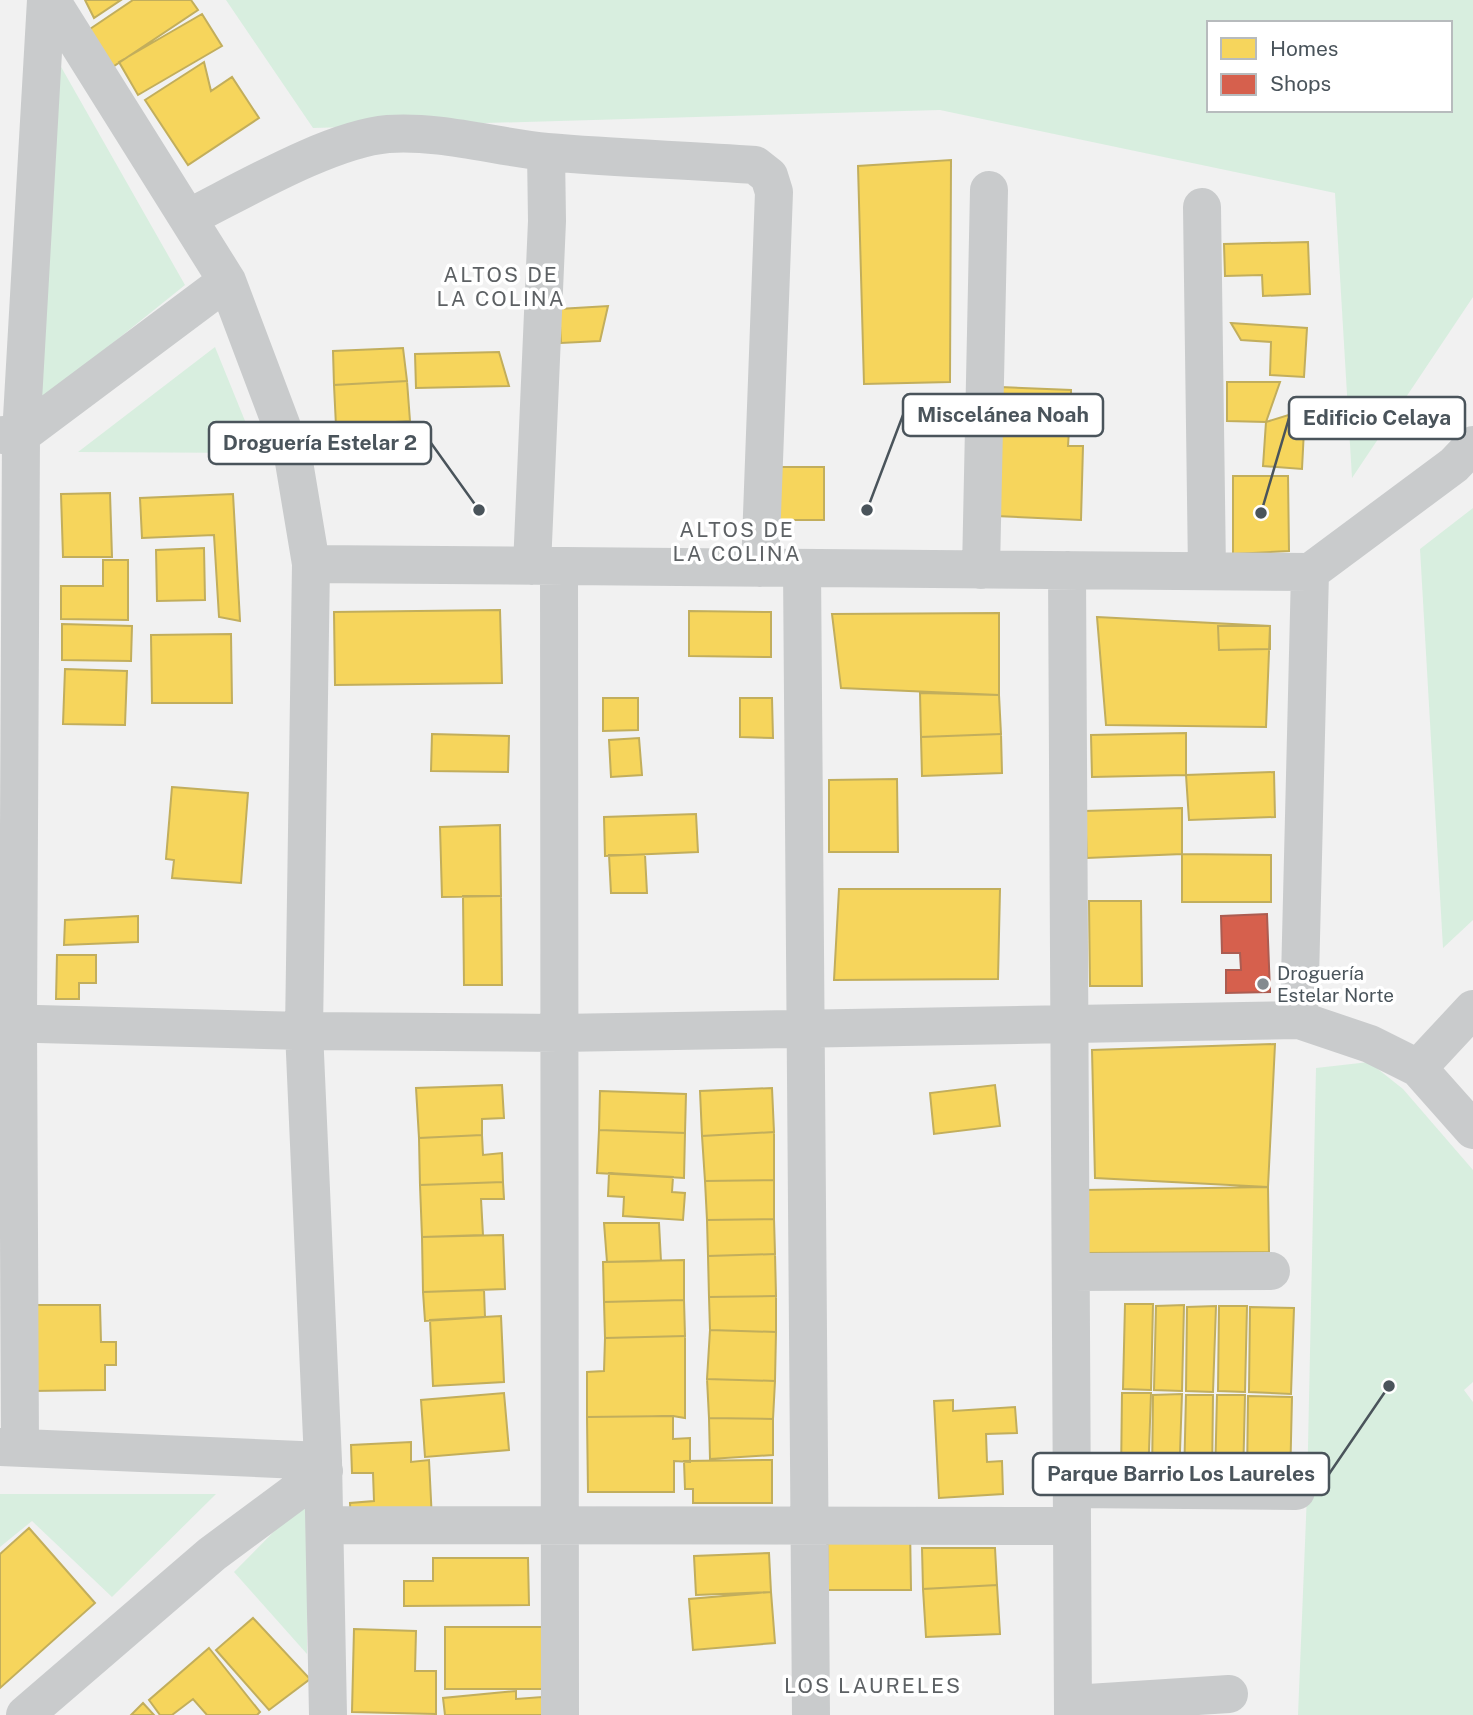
<svg xmlns="http://www.w3.org/2000/svg" width="1473" height="1715" viewBox="0 0 1473 1715" font-family="'Public Sans',sans-serif">
<style>
.green{fill:#d8eedf;fill-rule:evenodd}
.homes{fill:#f6d55c;stroke:#c2ae5c;stroke-width:2}
.shops{fill:#d6604d;stroke:#ac5c51;stroke-width:2}
.lines{fill:none;stroke-linecap:round;stroke-linejoin:round}
.minor{stroke:#c9cbcc;stroke-width:38}
.poi-dot{fill:#848b90;stroke:#fff;stroke-width:2.5}
.labels{text-anchor:middle;stroke-width:7;stroke-linejoin:round;paint-order:stroke}
.poi-label{font-size:19px;fill:#4a545b;stroke:#fff;text-anchor:start}
.neighbourhood-label{font-size:21px;letter-spacing:2px;fill:#5d6164;stroke:#fff}
.leader{fill:none;stroke:#4a545b;stroke-width:2.5}
.callout-dot{fill:#4a545b;stroke:#fff;stroke-width:2.5}
.callout{fill:#fff;stroke:#4a545b;stroke-width:2.5}
.callout-label{font-size:21px;text-anchor:middle;font-weight:bold;fill:#4a545b}
</style>
<rect width="100%" height="100%" fill="#f1f1f1"/>
<!-- green -->
<path class="green" d="M226 0H1473V297L1352 478 1335 193 940 110 313 128ZM1209 23H1450V110H1209Z
M56 58 185 285 37 404Z
M215 347 258 453 78 452Z
M1473 508V920L1443 948 1420 549Z
M1369 1062 1403 1089 1473 1170V1382L1464 1390 1473 1402V1715H1298L1307 1494 1316 1068Z
M0 1494H216L112 1597 32 1521 0 1547Z
M307 1498V1654L234 1572Z"/>
<!-- homes -->
<path class="homes" d="M85 0H121L94 18Z
M133 0H191L198 10 111 68 87 31Z
M202 14 222 46 138 95 119 62Z
M204 62 211 91 232 77 259 118 188 165 145 100Z
M951 160 950 382 864 384 858 166Z
M1308 242 1310 294 1263 296 1262 275 1225 276 1224 244Z
M608 306 600 341 561 343 559 309Z
M1231 323 1307 328 1304 377 1270 375 1271 342 1241 340Z
M403 348 407 381 334 385 333 351Z
M499 352 509 386 416 388 415 354Z
M407 381 410 421 336 426 334 385Z
M1227 382H1280L1266 422 1227 421Z
M1000 387 1071 390V409L1086 410 1085 430H1069L1068 446H1083L1081 520 996 516Z
M1305 410 1302 469 1263 466 1266 422Z
M772 467H824V520H773Z
M1233 476H1288L1289 551 1233 554Z
M110 493 112 557H63L61 494Z
M233 494 240 621 219 617 214 535 142 538 140 498Z
M204 548 205 600 157 601 156 550Z
M103 560H128V620L61 619V586H103Z
M500 610 502 683 335 685 334 612Z
M689 611 771 612V657L689 656Z
M999 613V695L841 688 832 614Z
M1097 617 1270 626 1266 727 1106 725Z
M62 624 132 626 131 661 62 660Z
M1218 626H1270V649L1219 650Z
M231 634 232 703H152L151 635Z
M65 669 127 671 125 725 63 724Z
M920 693 999 695 1001 734 921 737Z
M603 698H638V730L603 731Z
M740 698H772L773 738 740 737Z
M1186 733V775L1092 777 1091 735Z
M432 734 509 736 508 772 431 771Z
M1001 734 1002 773 922 776 921 737Z
M639 738 642 775 611 777 609 740Z
M1274 772 1275 817 1189 820 1186 775Z
M897 779 898 852H829V780Z
M172 787 248 793 241 883 172 878 174 860 166 859Z
M1182 808V854L1087 858 1085 811Z
M696 814 698 852 605 856 604 817Z
M500 825 501 896 442 897 440 827Z
M1182 854 1271 855V902H1182Z
M609 855H645L647 893H611Z
M839 889H1000L998 979 834 980Z
M463 896H501L502 985H464Z
M1089 901H1141L1142 986H1090Z
M138 916V942L64 945 65 920Z
M57 955H96V983H79V999H56Z
M1275 1044 1268 1187 1095 1178 1092 1050Z
M502 1085 504 1118 482 1119V1135L419 1138 416 1088Z
M995 1085 1000 1126 934 1134 930 1093Z
M772 1088 774 1132 702 1136 700 1091Z
M600 1091 686 1094 685 1133 599 1130Z
M599 1130 685 1133 684 1178 597 1173Z
M774 1132V1180L705 1181 702 1136Z
M482 1135 483 1155 502 1153 503 1182 420 1185 419 1138Z
M609 1173 673 1177 672 1192 685 1193 683 1220 623 1216 624 1197 608 1196Z
M774 1180V1219L707 1220 705 1181Z
M503 1182 504 1199H481L483 1235 422 1237 420 1185Z
M1268 1187 1269 1252 1085 1253 1084 1190Z
M774 1219 775 1254 708 1256 707 1220Z
M604 1223H659L661 1261 607 1262Z
M503 1235 505 1289 423 1292 422 1237Z
M775 1254 776 1296 709 1297 708 1256Z
M684 1260V1300L604 1302 603 1262Z
M484 1290 485 1317 425 1321 423 1292Z
M776 1296V1332L710 1330 709 1297Z
M684 1300 685 1336 605 1338 604 1302Z
M1125 1304H1153L1151 1390 1123 1389Z
M29 1305H100L101 1342H116V1365H105V1390L30 1391Z
M1184 1305 1182 1391 1154 1390 1156 1306Z
M1216 1306 1213 1392 1186 1391 1187 1307Z
M1219 1306H1247L1245 1392 1218 1391Z
M1250 1307 1294 1308 1291 1394 1249 1392Z
M501 1316 504 1382 433 1386 430 1320Z
M710 1330 776 1332 775 1381 707 1379Z
M685 1336V1418L673 1416 587 1417V1372L604 1371 605 1338Z
M707 1379 775 1381 773 1419 709 1418Z
M504 1393 509 1450 425 1457 421 1400Z
M1122 1393H1151L1148 1479 1121 1477Z
M1182 1394 1179 1480 1152 1479 1153 1395Z
M1186 1395H1213L1212 1480H1184Z
M1217 1395H1245L1243 1480H1215Z
M1248 1396 1292 1397 1290 1482 1247 1481Z
M953 1400V1411L1015 1407 1017 1433 986 1434 987 1462 1002 1461 1003 1494 939 1498 934 1401Z
M673 1416V1439L690 1438V1462L674 1461V1492H588L587 1417Z
M709 1418 773 1419V1455L710 1459Z
M411 1442V1462L429 1460 432 1520 351 1523 350 1503 374 1501 373 1473H352L351 1445Z
M772 1460V1503H693V1489H685L684 1461Z
M827 1526H910L911 1590H828Z
M29 1528 95 1603 0 1688V1554Z
M922 1548H995L997 1585 923 1589Z
M769 1553 771 1592 696 1595 694 1556Z
M433 1558H528L529 1605 404 1606V1581H433Z
M997 1585 1000 1634 926 1637 923 1589Z
M771 1592 775 1643 693 1650 689 1599Z
M253 1618 310 1679 269 1710 216 1650Z
M445 1627H543L544 1689H445Z
M354 1629 416 1631 415 1671H436V1714L352 1712Z
M209 1648 260 1712 257 1715H207L193 1699 172 1715H160L149 1700Z
M516 1691V1699L542 1697 544 1715H445L443 1698Z
M143 1703 154 1715H131Z"/>
<!-- shops -->
<path class="shops" d="M1267 914 1270 992 1226 993V970H1241L1240 953H1222L1221 916Z"/>
<g class="lines">
<!-- minor -->
<path class="minor" d="M51 0 227 281 293 456 311 564 304 1031 323 1461 328 1715
M1202 207 1207 571
M188 218C242 191 330 139 388 134 438 130 497 147 547 152 616 158 686 160 755 165L769 176 774 192 760 568
M3 435H21L227 281
M311 564 1310 572 1454 465 1473 445
M532 566 547 221 546 152
M559 566 560 1715
M802 568 811 1715
M981 570 989 190
M1067 570 1073 1715
M1299 1020 1310 572
M0 1023 304 1031 559 1033 1299 1020 1370 1044 1418 1068 1473 1130
M1418 1068 1473 1009
M1071 1272 1271 1271
M0 1447 323 1461
M20 1447 18 1023 21 435 46 0
M1072 1489 1296 1491
M325 1525 1072 1526
M1073 1704 1229 1694
M25 1715 212 1554 324 1471"/>
</g>
<!-- markers -->
<circle class="poi-dot" cx="1263" cy="984" r="7"/>
<g class="labels">
<!-- poi labels -->
<g class="poi-label">
<text x="1277" y="980">Droguería<tspan x="1277" dy="22">Estelar Norte</tspan></text>
</g>
<!-- neighbourhood labels -->
<g class="neighbourhood-label">
<text x="501" y="282">ALTOS DE<tspan x="501" dy="24">LA COLINA</tspan></text>
<text x="737" y="537">ALTOS DE<tspan x="737" dy="24">LA COLINA</tspan></text>
<text x="873" y="1693">LOS LAURELES</text>
</g>
</g>
<!-- callouts -->
<path class="leader" d="M867 510L903 415M1261 513L1289 418M479 510L431 443M1389 1386L1329 1474"/>
<g class="callout-dot">
<circle cx="867" cy="510" r="7"/>
<circle cx="1261" cy="513" r="7"/>
<circle cx="479" cy="510" r="7"/>
<circle cx="1389" cy="1386" r="7"/>
</g>
<g class="callout">
<rect x="903" y="394" width="200" height="42" rx="7"/>
<rect x="1289" y="397" width="176" height="42" rx="7"/>
<rect x="209" y="422" width="222" height="42" rx="7"/>
<rect x="1033" y="1453" width="296" height="42" rx="7"/>
</g>
<g class="callout-label">
<text x="1003" y="422">Miscelánea Noah</text>
<text x="1377" y="425">Edificio Celaya</text>
<text x="320" y="450">Droguería Estelar 2</text>
<text x="1181" y="1481">Parque Barrio Los Laureles</text>
</g>
<!-- legend -->
<rect x="1207" y="21" width="245" height="91" fill="#ffffff" stroke="#b7bbbd" stroke-width="2"/>
<rect x="1221" y="38" width="35" height="21" fill="#f6d55c" stroke="#b7bbbd" stroke-width="2"/>
<text x="1270" y="56" font-size="21" fill="#4a545b">Homes</text>
<rect x="1221" y="74" width="35" height="21" fill="#d6604d" stroke="#b7bbbd" stroke-width="2"/>
<text x="1270" y="91" font-size="21" fill="#4a545b">Shops</text>
</svg>
